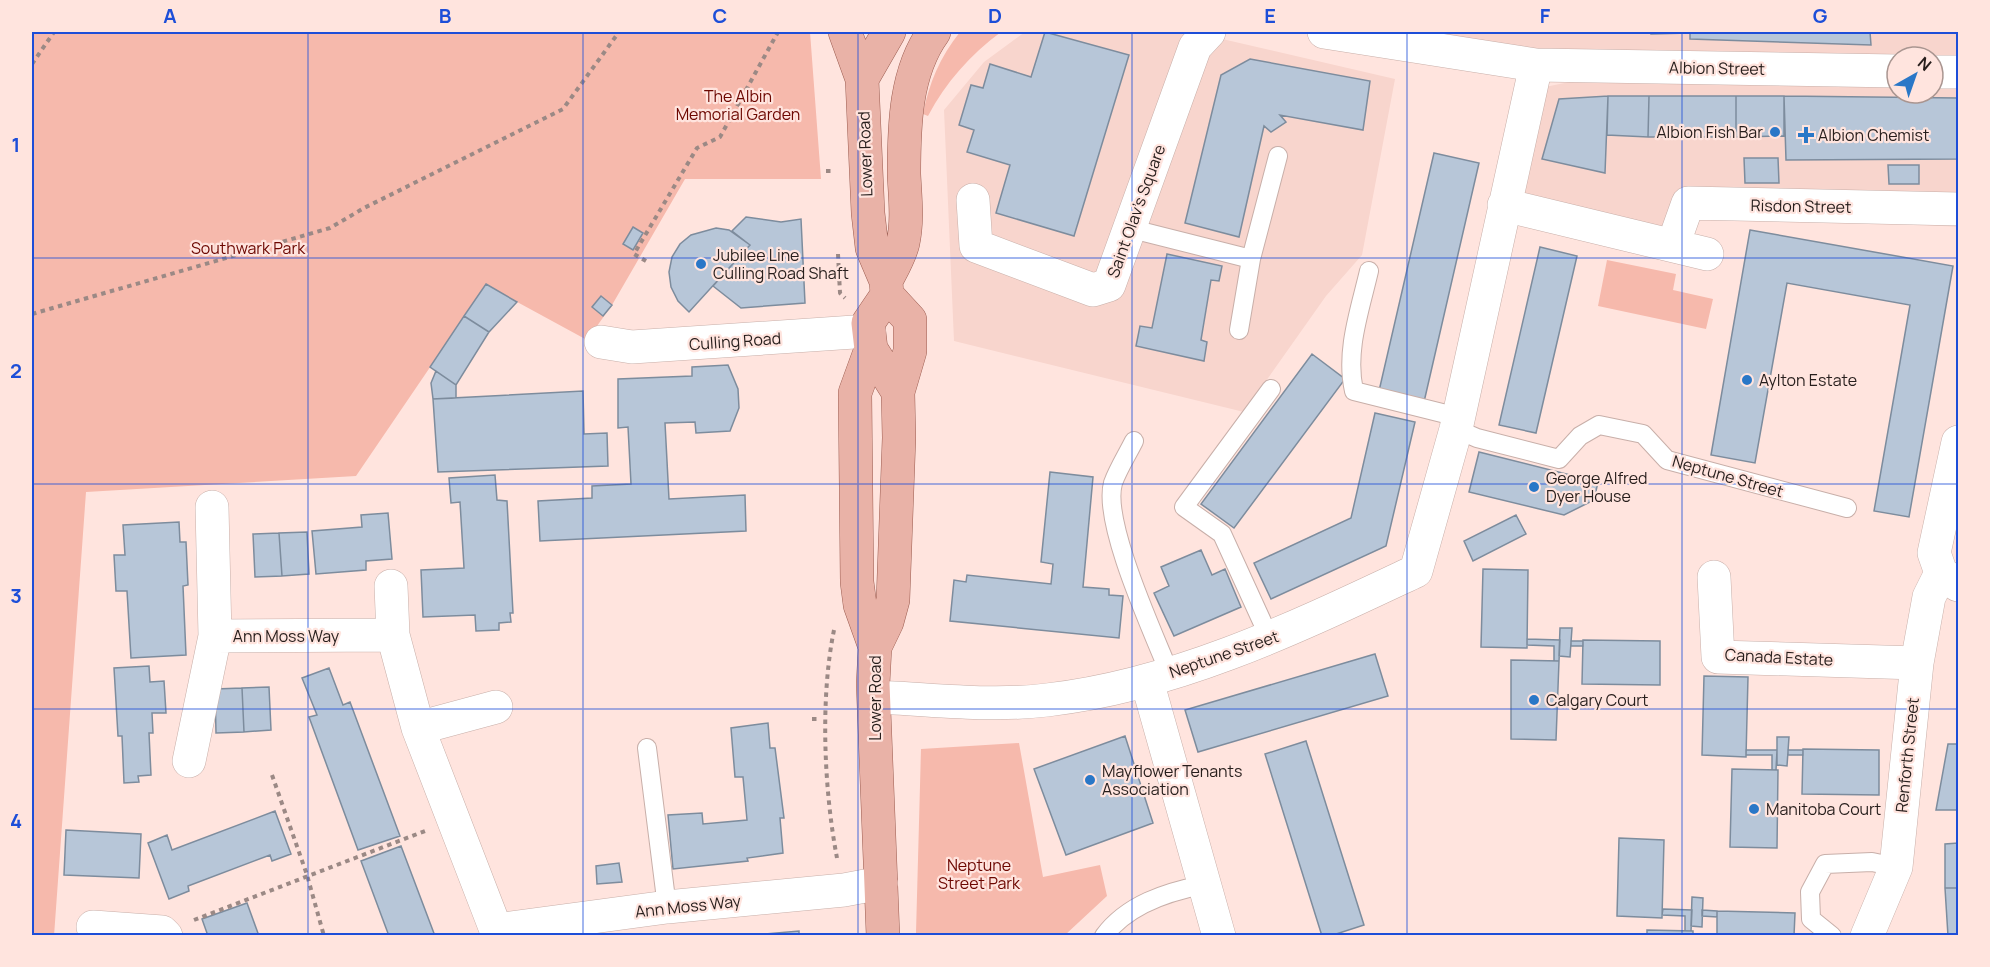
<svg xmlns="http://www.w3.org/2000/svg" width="1990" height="967" viewBox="0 0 1990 967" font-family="Manrope,sans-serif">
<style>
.built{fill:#f8d5cd}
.green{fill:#f6b9ac}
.building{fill:#b7c6d8;stroke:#7d8c9d;stroke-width:1.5}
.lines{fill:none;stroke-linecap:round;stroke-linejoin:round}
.lane-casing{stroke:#c8afa9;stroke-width:20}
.street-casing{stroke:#c8afa9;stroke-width:34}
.primary-casing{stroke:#9c5d51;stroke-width:34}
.path{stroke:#9b8985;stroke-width:4;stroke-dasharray:4.5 4.5;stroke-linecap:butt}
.lane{stroke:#fff;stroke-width:18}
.street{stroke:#fff;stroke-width:33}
.primary{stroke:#e9b2a7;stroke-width:33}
.grid{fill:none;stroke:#1d4ed8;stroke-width:1.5;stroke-opacity:0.55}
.poi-dot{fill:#2a77c7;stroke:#ffe4de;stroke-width:2}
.labels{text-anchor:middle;stroke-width:4.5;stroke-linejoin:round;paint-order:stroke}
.street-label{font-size:16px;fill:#271e1c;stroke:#ffe4de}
.park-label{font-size:16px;fill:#6d0700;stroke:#ffe4de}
.poi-label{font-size:16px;fill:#271e1c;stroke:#ffe4de;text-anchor:start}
.neatline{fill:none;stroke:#1d4ed8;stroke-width:2}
.grid-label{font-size:20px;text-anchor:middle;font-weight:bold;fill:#1d4ed8}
</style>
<rect width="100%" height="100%" fill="#ffe4de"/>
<!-- built -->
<path class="built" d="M1025 32H1192L1395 79 1362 255 1326 296 1244 412 954 341 944 110 984 62Z
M1416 32H1958V59L1897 57 1641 68Z
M1897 78V93H1933V78H1958V227L1676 209 1666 235 1540 207 1521 191 1545 87 1579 80Z"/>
<!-- green -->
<path class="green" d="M32 32H810L821 179H685L612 305 587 340 486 285 356 476 86 492 54 936 32 935Z
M960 32H1001C970 55 946 82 928 116L923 114C929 83 940 57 960 32Z
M1607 260 1676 274 1673 290 1713 299 1706 329 1598 306Z
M1019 743 1043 877 1100 865 1107 896 1065 935 916 933 921 749Z"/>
<!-- building -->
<path class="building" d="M1045 32 1129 55 1074 236 996 213 1010 165 967 152 974 130 959 125 971 85 983 88 990 64 1031 77Z
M1651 32H1689V33L1651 34Z
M1690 32H1870L1871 45 1690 39Z
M1250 59 1370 81 1363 130 1280 115 1286 122 1271 132 1264 126 1239 237 1185 223 1221 75Z
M1608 96 1605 173 1542 159 1559 99Z
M1608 96H1649L1648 137 1607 135Z
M1649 96H1736V137H1648Z
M1736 96H1784V136L1736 137Z
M1784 96 1958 98V159L1786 160Z
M1434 153 1479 163 1424 402 1379 391Z
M1744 158H1778L1779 183H1745Z
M1888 165H1919V184H1889Z
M746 217 781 222 801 219 805 303 741 308 713 286 750 245 732 231Z
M633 227 643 233 633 250 623 244Z
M716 228 729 230 750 245 689 312 678 301 671 287 669 272 672 257 680 244 691 235Z
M1750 230 1953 266 1909 517 1874 511 1910 305 1787 283 1755 463 1711 455Z
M1540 247 1577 256 1536 433 1499 425Z
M1167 254 1222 266 1219 281 1211 280 1201 340 1207 342 1204 361 1136 346 1140 326 1152 328Z
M486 284 517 302 489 332 464 316Z
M601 296 612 305 603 316 592 307Z
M464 316 489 332 456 385 430 367Z
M1312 354 1345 379 1234 528 1201 504Z
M728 365 738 389 739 408 730 431 696 433 695 422 665 423 669 499 745 495 746 531 540 541 538 501 592 498V486L631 484 628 427 618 428V379L692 376V367Z
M436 371 456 385V398L433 399 431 383Z
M583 391 584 434 607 433 608 466 438 472 433 399Z
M1375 413 1415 422 1386 546 1271 599 1254 563 1351 518Z
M1479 452 1598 482 1594 500 1564 515 1469 492Z
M1050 472 1093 477 1083 587 1109 589V595L1123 596 1119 638 950 621 954 580 966 582 967 575 1051 584 1053 564 1041 562Z
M495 475 497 500 507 501 513 613H510L511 622 499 623V630L476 631 475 615 423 617 421 570 464 568 460 502 451 503 449 478Z
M388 513 392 559 366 561V570L316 574 312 531 362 527 361 515Z
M1516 515 1526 534 1473 561 1464 541Z
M179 522 180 542H186L188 585 183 586 186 655 131 658 127 591H116L114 555H125L123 525Z
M307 532 309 574 282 576 279 533Z
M279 533 282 576 255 577 253 534Z
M1201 550 1212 575 1225 569 1241 607 1174 636 1154 593 1169 586 1161 567Z
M1483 569 1528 570 1527 648 1481 647Z
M1560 628H1572L1570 657 1559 656Z
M1527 639 1560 640 1559 661H1554V646L1527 645Z
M1583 640 1660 641V685L1582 684Z
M1571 641H1583V646H1571Z
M1375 654 1388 696 1198 752 1185 710Z
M1511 660 1559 661 1556 740 1511 739Z
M149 666 150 682 164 681 166 713H152L153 733H149L151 775 138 776 139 782 124 783 122 736H118L114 668Z
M329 668 343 705 350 702 400 836 358 850 309 717 317 715 302 678Z
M1704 676 1748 677 1746 757 1702 755Z
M269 687 271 730 244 732 242 688Z
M242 688 244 732 216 733 215 689Z
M768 723 770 748H775L784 818H780L783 853 747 858 748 861 673 869 668 815 702 813 703 824 747 820 743 777H735L731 728Z
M1125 736 1153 823 1066 855 1034 769Z
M1777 737H1789L1787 766 1777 765Z
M1306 741 1364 925 1330 936H1322L1265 754Z
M1948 744H1958V810H1936Z
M1803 749 1879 750V795L1802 794Z
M1746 750H1777L1776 770H1772V755H1746Z
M1788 750H1803V755H1788Z
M1732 769 1778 770 1777 848 1730 847Z
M275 811 291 854 272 861 270 855 188 886 189 891 169 899 148 843 167 835 172 850Z
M66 830 141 834 139 878 64 875Z
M1619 838 1664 840 1662 918 1617 916Z
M1958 843V888H1945V844Z
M401 846 435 936H389L361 861Z
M619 863 622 882 597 884 596 866Z
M1945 888H1958V936H1948Z
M1692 897 1703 898 1702 927 1691 926Z
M247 903 259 936H208L202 919Z
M1663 909 1692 910 1691 931H1685V916L1662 915Z
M1702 910 1717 911V917L1702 916Z
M1717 911 1795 913 1794 936H1717Z
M1647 930 1693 931V936H1647Z
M799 931V936H740Z"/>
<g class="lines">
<defs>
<path id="lane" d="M1128 228 1251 259
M1369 271C1360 310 1345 351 1354 391L1458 417
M1239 330 1251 259 1278 156
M1456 429 1477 438 1559 459 1580 436 1599 425 1643 434 1667 460 1847 508
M1134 441C1127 455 1118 469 1113 483 1102 522 1153 632 1169 672
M1270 639 1222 534 1184 507 1271 389
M647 748 667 907
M1104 936C1127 905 1166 892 1203 885
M1832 936 1811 919 1810 892 1825 864 1872 862 1896 867"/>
<path id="street" d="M1324 32 1536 65 1897 71
M1933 72H1958
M973 200 976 246 1093 290 1109 285 1195 47 1209 32
M1504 205 1707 254
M1673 245 1688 203 1958 209
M601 342 632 347 869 331
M1958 442 1934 553 1941 573 1958 585
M212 507 215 636
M1714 577 1718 657 1917 663
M391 586 393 635 418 728 496 930
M1147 681 1219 936
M874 697C931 699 990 707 1047 700 1178 685 1299 626 1416 571L1456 429 1536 65
M418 728 496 707
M189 761 215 636 393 635
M93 927 162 932 166 936
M496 936V930L667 907 844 890 881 883
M1867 936 1896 867 1917 663 1929 597 1941 573"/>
<path id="primary" d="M845 32 862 79
M889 32 862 79 868 213 872 248 886 281 887 295 868 323 871 349 898 392
M886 281C892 269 900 256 903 243 908 220 905 197 904 174 904 126 905 72 934 32
M871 349 855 393 857 582 860 605 875 647
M883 936 873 684 875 647 887 622 893 600 899 438 898 392 910 351V320L887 295"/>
</defs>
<!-- lane casing -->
<use href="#lane" class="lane-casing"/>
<!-- street casing -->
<use href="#street" class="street-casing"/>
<!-- primary casing -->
<use href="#primary" class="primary-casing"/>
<!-- path -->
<path class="path" d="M32 64 54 32
M826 171H831
M838 254 840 293 845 298
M646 261 634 254 697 148 720 137 778 32
M32 314 330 228 364 208 563 109 619 32
M834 630C820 698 824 790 837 858
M812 719H819
M272 775 307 875 324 936
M194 920 425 831"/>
<!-- lane -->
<use href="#lane" class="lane"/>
<!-- street -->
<use href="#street" class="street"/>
<!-- primary -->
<use href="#primary" class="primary"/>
</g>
<!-- grid -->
<path class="grid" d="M308 32V936M583 32V936M858 32V936M1132 32V936M1407 32V936M1682 32V936M32 258H1958M32 484H1958M32 709H1958"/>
<!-- markers -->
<g class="poi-dot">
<circle cx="1775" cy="132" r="6"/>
<path d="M1803 126h6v6h6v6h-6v6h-6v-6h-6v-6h6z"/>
<circle cx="701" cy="264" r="6"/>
<circle cx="1747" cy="380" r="6"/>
<circle cx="1534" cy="487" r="6"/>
<circle cx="1534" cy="700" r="6"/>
<circle cx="1090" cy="780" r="6"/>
<circle cx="1754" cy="809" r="6"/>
</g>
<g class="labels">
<!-- street labels -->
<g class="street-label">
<text transform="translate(1717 68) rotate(1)" y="6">Albion Street</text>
<text transform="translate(865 154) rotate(-92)" y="6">Lower Road</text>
<text transform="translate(1801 206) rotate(1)" y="6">Risdon Street</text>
<text transform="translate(1136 211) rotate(-70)" y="6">Saint Olav's Square</text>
<text transform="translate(735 341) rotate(-4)" y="6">Culling Road</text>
<text transform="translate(1728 476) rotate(16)" y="6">Neptune Street</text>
<text x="286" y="642">Ann Moss Way</text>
<text transform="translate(1224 654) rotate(-19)" y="6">Neptune Street</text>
<text transform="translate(1779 657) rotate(3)" y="6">Canada Estate</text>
<text transform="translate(875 698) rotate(-90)" y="6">Lower Road</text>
<text transform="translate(1907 755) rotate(-84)" y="6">Renforth Street</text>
<text transform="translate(688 906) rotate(-6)" y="6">Ann Moss Way</text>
</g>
<!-- park labels -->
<g class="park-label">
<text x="738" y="102">The Albin<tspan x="738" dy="18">Memorial Garden</tspan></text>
<text x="248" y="254">Southwark Park</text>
<text x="979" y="871">Neptune<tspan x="979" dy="18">Street Park</tspan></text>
</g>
<!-- poi labels -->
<g class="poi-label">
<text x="1763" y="138" text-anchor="end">Albion Fish Bar</text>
<text x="1818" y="141">Albion Chemist</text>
<text x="713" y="261">Jubilee Line<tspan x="713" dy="18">Culling Road Shaft</tspan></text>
<text x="1759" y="386">Aylton Estate</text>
<text x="1546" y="484">George Alfred<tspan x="1546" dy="18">Dyer House</tspan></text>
<text x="1546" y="706">Calgary Court</text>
<text x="1102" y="777">Mayflower Tenants<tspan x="1102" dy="18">Association</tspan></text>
<text x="1766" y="815">Manitoba Court</text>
</g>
</g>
<!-- border -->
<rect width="1990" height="967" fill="none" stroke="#ffe4de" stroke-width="66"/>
<!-- north arrow -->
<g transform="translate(1915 75) rotate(40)"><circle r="28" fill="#ffe4de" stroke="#a99590" stroke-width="1.5"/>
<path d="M0-4.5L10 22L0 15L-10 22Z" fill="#2a77c7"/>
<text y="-9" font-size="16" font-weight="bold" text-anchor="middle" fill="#271e1c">N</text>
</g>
<rect x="33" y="33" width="1924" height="901" class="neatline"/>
<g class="grid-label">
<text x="170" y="23">A</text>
<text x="445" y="23">B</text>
<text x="720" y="23">C</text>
<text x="995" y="23">D</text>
<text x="1270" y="23">E</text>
<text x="1545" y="23">F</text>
<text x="1820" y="23">G</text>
<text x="16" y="152">1</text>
<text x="16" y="378">2</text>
<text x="16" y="603">3</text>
<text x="16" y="828">4</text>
</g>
</svg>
